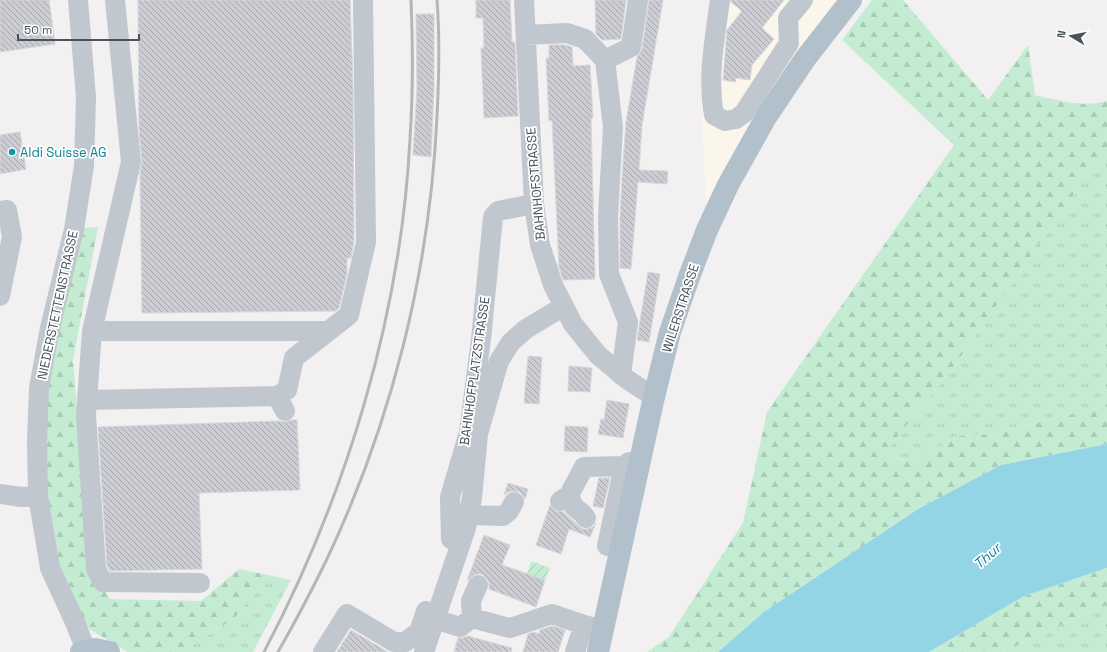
<svg xmlns="http://www.w3.org/2000/svg" width="1107" height="652" viewBox="0 0 1107 652" font-family="'Space Grotesk',sans-serif">
<style>
.commercial{fill:#fbf6ec}
.grass{fill:url(#grass-tufts)}
.forest{fill:url(#forest-firs)}
.garden{fill:url(#garden-furrows)}
.water{fill:#94d5e5}
.building{fill:url(#building-back-hatch);stroke:#d5d7db}
.lines{fill:none;stroke-linecap:round;stroke-linejoin:round}
.minor{stroke:#c0c7ce;stroke-width:20}
.major{stroke:#b2c0cc;stroke-width:22}
.rail{stroke:#b3b6ba;stroke-width:3}
.culture-dot{fill:#0f9aa8;stroke:#fff;stroke-width:1.5}
.labels{text-anchor:middle;stroke-width:3.5;stroke-linejoin:round;paint-order:stroke}
.culture-label{font-size:13px;fill:#0d838f;stroke:#fff;text-anchor:start}
.street-label{font-size:13px;fill:#4a535c;stroke:#fff}
.water-label{font-size:14px;font-style:italic;fill:#197e99;stroke:#fff}
</style>
<defs>
<pattern id="grass-tufts" width="24" height="20" patternUnits="userSpaceOnUse"><rect width="24" height="20" fill="#c3ecd2"/><path d="M3 7l-1-3M5 7V3M7 7l1-3M15 17l-1-3M17 17v-4M19 17l1-3" fill="none" stroke="#a9ccb7"/></pattern>
<pattern id="forest-firs" width="22" height="20" patternUnits="userSpaceOnUse"><rect width="22" height="20" fill="#c3ecd2"/><path d="M5 1l3.5 6h-7zM16 11l3.5 6h-7z" fill="#a9ccb7"/></pattern>
<pattern id="garden-furrows" width="10" height="10" patternUnits="userSpaceOnUse"><rect width="10" height="10" fill="#c3ecd2"/><path d="M-1 1l2-2M0 10L10 0M9 11l2-2" fill="none" stroke="#a9ccb7"/></pattern>
<pattern id="building-back-hatch" width="6" height="6" patternUnits="userSpaceOnUse"><rect width="6" height="6" fill="#cbcdd2"/><path d="M-1 5l2 2M0 0l6 6M5-1l2 2" fill="none" stroke="#a7a9ae"/></pattern>
</defs>
<rect width="100%" height="100%" fill="#f2f0f0"/>
<!-- commercial -->
<path class="commercial" d="M711 0H851L707 230 701 91Z"/>
<!-- grass -->
<path class="grass" d="M1107 153V406L992 434 959 436 917 460 889 459 887 450 955 365 1077 189Z
M268 575 291 580 253 652H180L234 619Z
M1107 605V652H1003L1076 618Z"/>
<!-- forest -->
<path class="forest" d="M872 0H903L988 100 1028 45 1035 95C1058 100 1083 108 1107 101V153L1077 189 955 365 887 450 889 459 917 460 959 436 992 434 1107 406V444L1001 465 918 509 764 612 718 652H647L669 637 743 523 767 412 954 145 842 40Z
M98 227 73 360 90 566 110 599 201 601 239 569 268 575 234 619 180 652H128L74 620 50 568 37 441 74 229Z
M1107 568V605L1076 618 1003 652H929L1024 596Z"/>
<!-- garden -->
<path class="garden" d="M531 561 550 568 545 580 527 574Z"/>
<!-- water -->
<path class="water" d="M1107 444V568L1024 596 929 652H718L764 612 918 509 1001 465Z"/>
<!-- building -->
<path class="building" d="M0 0H49L55 44 0 52Z
M138 0H350L353 84 354 241 351 258H347V274L339 308 336 311 142 313 140 174 142 161 139 131Z
M476 0H510L512 42H515L518 116 484 118 481 48H484L483 18H476Z
M595 0H626L621 39 602 40 596 34Z
M649 0H663L642 125 639 170 668 171 667 184 638 182 631 269 620 268V216L622 179 626 122 637 57 640 53 642 49Z
M731 0H784L762 28 774 39 752 65 750 80 736 78 735 82 723 80 727 30 742 11 731 2Z
M416 14H434V88L431 157 413 155 417 88Z
M549 45H565L572 47 573 66 590 65 593 118H591L595 279 563 280 559 267 552 120 549 121 546 58H549Z
M20 132 26 169 0 174V135Z
M648 272 660 274 649 342 637 340Z
M528 356 542 357 539 404 524 403Z
M569 366 592 368 590 392 568 391Z
M607 400 629 404 623 438 598 434 601 419 604 420Z
M292 420H297L300 490 199 493 202 569 110 571 107 566 98 427 279 421 285 422Z
M565 426 588 427 587 452 564 451Z
M599 478H610L603 508 593 506Z
M508 483 528 489 525 499 520 492 514 491 508 492 504 495Z
M550 505 555 511 563 512 582 529H588L593 527 596 523 590 537 569 529 561 554 536 545Z
M484 535 510 545 502 565 545 580 536 607 489 589V583L487 579 482 574H476L472 576 467 581Z
M552 626 565 630 558 652H523L528 634 534 632 539 634 540 630Z
M351 630 388 652H337Z
M468 636 512 648 511 652H454L458 638H462Z"/>
<g class="lines">
<!-- minor -->
<path class="minor" d="M78 0 86 97 84 166 74 229 50 328 39 388 37 441 38 496 50 568 74 620 86 650
M115 0 131 162 92 331 86 415 96 569 103 582 200 583
M524 0 534 204 540 245 553 285 573 324 598 355 628 380 654 397
M720 0C715 38 707 77 714 115L725 121 736 119 744 113 789 43 788 18 803 0
M526 35 567 33 585 39 605 60 613 127 608 216 609 274 628 322 621 375
M605 60 631 47 638 0
M0 211 7 210 12 237 0 296
M92 331H328
M277 396 287 390 294 358 349 315 366 242 363 0
M88 400 277 396 285 411
M0 494 21 497 38 496
M569 495 574 507 582 513 586 518
M560 501 569 495 584 467 624 466 629 462 639 463
M469 515 503 516 509 511 514 502
M466 528 472 498 478 434 499 361 511 342 526 329 564 306
M607 546 624 466
M472 618 471 601 478 585
M435 619 460 627 472 618 510 628 552 614 584 625
M323 652 347 614 394 642H405L419 632 426 611
M424 652 466 528 451 539 450 497 469 432 481 339 493 217 498 211 534 204
M575 652 584 625 595 628"/>
<!-- major -->
<path class="major" d="M81 652 95 649 109 652
M598 652 654 397 670 332 689 277 707 230 728 185 766 117 805 59 851 0"/>
<!-- rail -->
<path class="rail" d="M264 652C346 496 401 316 410 139 413 93 413 46 411 0
M278 652C295 622 311 592 326 561 392 422 430 270 437 116 439 78 440 39 437 0"/>
</g>
<!-- markers -->
<circle class="culture-dot" cx="12" cy="152" r="4"/>
<g class="labels">
<!-- culture labels -->
<g class="culture-label">
<text x="20" y="157">Aldi Suisse AG</text>
</g>
<!-- street labels -->
<g class="street-label">
<text transform="translate(535 184) rotate(-95)" y="5">BAHNHOFSTRASSE</text>
<text transform="translate(57 305) rotate(-78)" y="5">NIEDERSTETTENSTRASSE</text>
<text transform="translate(680 308) rotate(-72)" y="5">WILERSTRASSE</text>
<text transform="translate(474 371) rotate(-82)" y="5">BAHNHOFPLATZSTRASSE</text>
</g>
<!-- water labels -->
<g class="water-label">
<text transform="translate(987 556) rotate(-41)" y="5">Thur</text>
</g>
</g>
<!-- north arrow -->
<g transform="translate(1071 36) rotate(280)" stroke="#ffffff" stroke-width="3" paint-order="stroke">
<path d="M0-3L7 15L0 10L-7 15Z" fill="#4a535c"/>
<text y="-6" font-size="11" font-weight="bold" text-anchor="middle" fill="#4a535c">N</text>
</g>
<!-- scale -->
<path d="M18 34v6h121v-6" fill="none" stroke="#4a535c" stroke-width="2"/>
<text x="24" y="34" font-size="12" fill="#4a535c" stroke="#ffffff" stroke-width="3" paint-order="stroke">50 m</text>
</svg>
